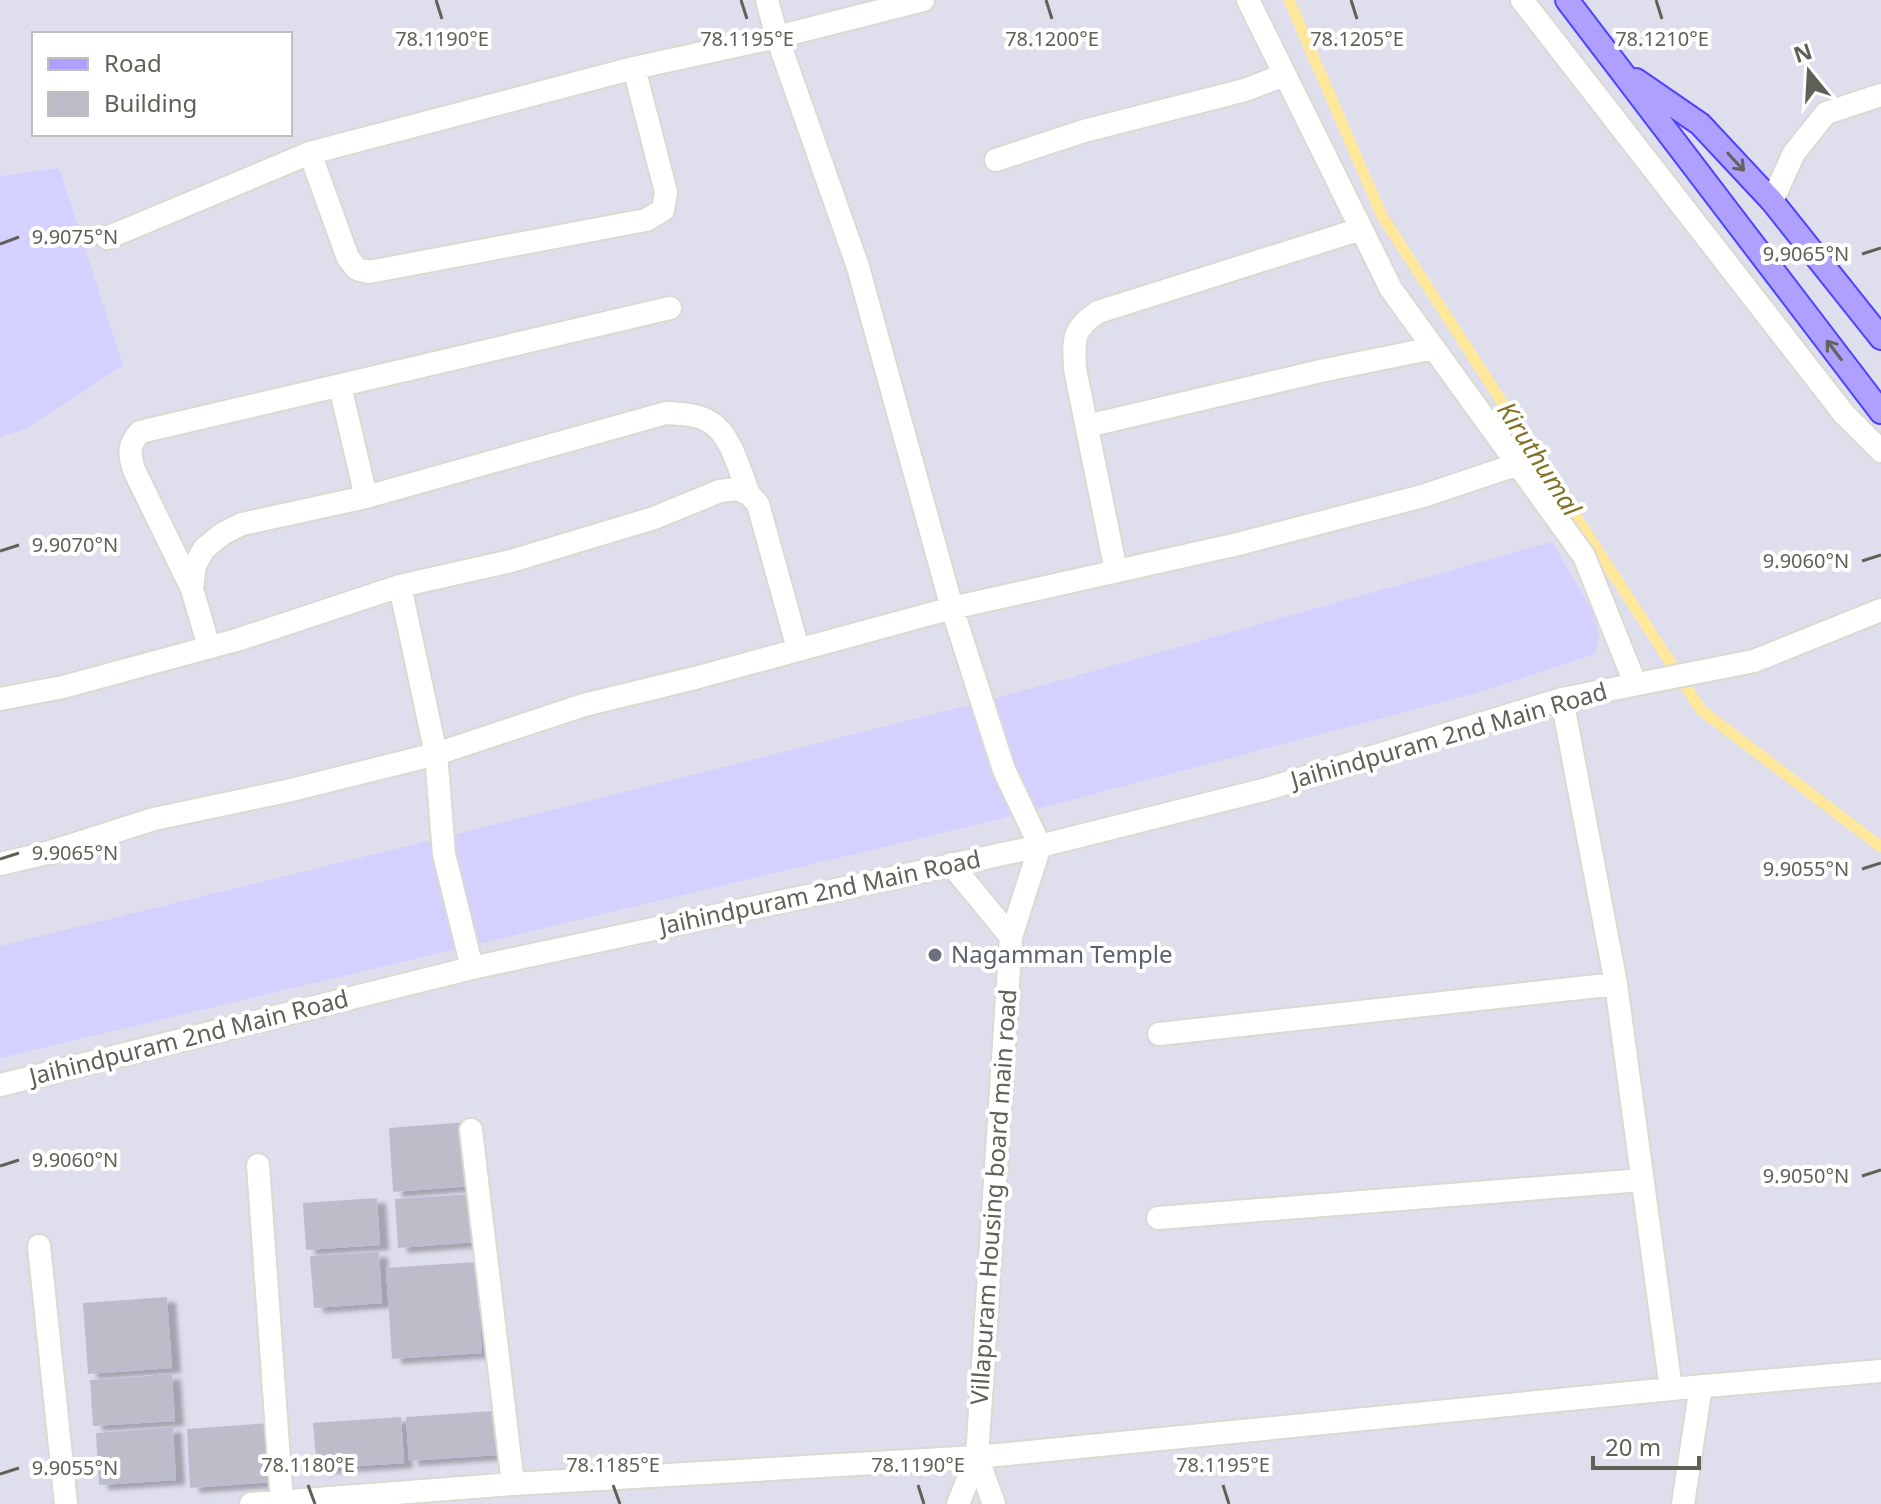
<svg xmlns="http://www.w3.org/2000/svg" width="1881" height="1504" viewBox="0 0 1881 1504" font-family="'Noto Sans',sans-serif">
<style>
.commercial{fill:#d4d0ff}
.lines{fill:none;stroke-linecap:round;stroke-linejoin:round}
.stream{stroke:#ffe79b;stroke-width:11}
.building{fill:#bdbdc9;stroke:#bcbcd1;stroke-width:2;filter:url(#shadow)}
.minor-casing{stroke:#dadad1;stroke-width:26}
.tertiary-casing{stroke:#dadad1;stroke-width:26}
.primary-casing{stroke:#4c44ff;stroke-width:26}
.minor{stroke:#fff;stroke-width:22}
.tertiary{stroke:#fff;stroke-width:22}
.primary{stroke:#afa0ff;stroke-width:22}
.oneway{stroke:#65635f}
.ticks{fill:none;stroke:#616057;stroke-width:3}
.worship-dot{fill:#6b7280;stroke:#fff;stroke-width:3}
.labels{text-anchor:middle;stroke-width:8;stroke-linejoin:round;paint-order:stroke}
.street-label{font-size:24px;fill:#616057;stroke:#fff}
.worship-label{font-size:24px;fill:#5b616d;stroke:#fff;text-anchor:start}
.water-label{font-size:26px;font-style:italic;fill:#827325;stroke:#fff}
.ticks-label{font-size:20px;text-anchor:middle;fill:#616057;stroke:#fff;stroke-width:8;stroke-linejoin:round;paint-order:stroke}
</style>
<defs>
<filter id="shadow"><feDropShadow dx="9" dy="5" stdDeviation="2" flood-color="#0004"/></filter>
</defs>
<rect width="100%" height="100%" fill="#dfdeed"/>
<!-- commercial -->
<path class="commercial" d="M59 168 123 365 27 428 0 437V176Z
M1552 542 1593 612 1599 635 1595 654 1484 691 976 825 0 1058V946L493 825 1001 697Z"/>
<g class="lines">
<!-- stream -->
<path class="stream" d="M1289 0 1382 216 1701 710 1881 847"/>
</g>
<!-- building -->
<path class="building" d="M467 1123 471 1185 394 1191 390 1129Z
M472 1195 476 1241 399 1247 396 1200Z
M376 1199 379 1244 307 1249 304 1204Z
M378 1253 381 1302 315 1307 311 1257Z
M475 1263 481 1352 393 1358 387 1269Z
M166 1298 171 1367 89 1373 84 1304Z
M171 1375 174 1420 94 1425 91 1381Z
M492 1412 495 1454 410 1460 407 1418Z
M400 1418 403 1462 318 1468 314 1424Z
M269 1424 272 1481 191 1487 188 1430Z
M172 1428 175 1479 100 1484 97 1434Z"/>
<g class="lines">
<defs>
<path id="minor" d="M767 0 777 37 858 267 952 608 1004 770 1040 846 1011 937 977 1457 958 1504
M1248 0 1391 289 1584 556 1635 683
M1522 0 1844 414 1881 451
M310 153 348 258 357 269 369 272 646 220 663 210 666 192 634 68
M996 160 1084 131 1245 90 1284 75
M107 238 310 153 634 68 777 37 923 0
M340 386 366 497
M1087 426 1325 370 1434 348
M1116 571 1075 369C1074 339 1071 330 1098 312L1361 229
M400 586 436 754 444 854 472 968
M192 589 134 470C129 454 128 445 140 432L670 308
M209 647 192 589 195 565 204 549 222 534 242 524 366 497 666 413C681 414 697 414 710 422 731 434 740 472 749 494
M0 699 63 687 240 639 400 586 511 561 654 518 720 491 736 489 749 494 758 504 798 649
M1562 699 1616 984 1671 1389
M0 864 47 853 154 819 287 791 436 754 584 705 695 678 952 608 1238 544 1423 496 1518 464
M951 864 1011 937
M1159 1034 1616 984
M471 1130 513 1484
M258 1165 282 1502
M1158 1218 1642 1180
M39 1246 66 1504
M977 1457 994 1504
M251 1504 513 1484 977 1457 1671 1389 1881 1371
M1683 1504 1701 1386"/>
<path id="tertiary" d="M1772 201 1794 153 1826 113 1881 95
M0 1085 472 968 1040 846 1267 789 1562 699 1754 661 1881 610"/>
<path id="primary" d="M1567 0 1881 412
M1636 80 1700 124 1772 201 1881 338"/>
</defs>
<!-- minor casing -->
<use href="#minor" class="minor-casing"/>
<!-- tertiary casing -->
<use href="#tertiary" class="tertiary-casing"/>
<!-- primary casing -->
<use href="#primary" class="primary-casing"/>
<!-- minor -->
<use href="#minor" class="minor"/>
<!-- tertiary -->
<use href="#tertiary" class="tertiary"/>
<!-- primary -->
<use href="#primary" class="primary"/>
</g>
<!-- one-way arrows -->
<defs><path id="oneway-shaft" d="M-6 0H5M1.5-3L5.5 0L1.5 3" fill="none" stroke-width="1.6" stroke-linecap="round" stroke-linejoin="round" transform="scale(2)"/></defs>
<g class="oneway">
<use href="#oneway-shaft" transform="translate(1736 162) rotate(47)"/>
<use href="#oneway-shaft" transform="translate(1834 350) rotate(-127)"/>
</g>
<!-- ticks -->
<path class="ticks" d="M436 0 442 19M741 0 747 19M1046 0 1052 19M1351 0 1357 19M1656 0 1662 19M0 244 19 237M1862 254 1881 248M0 551 19 545M1862 561 1881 555M0 859 19 853M1862 869 1881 863M0 1166 19 1160M1862 1176 1881 1170M0 1474 19 1468M308 1485 315 1504M613 1485 620 1504M918 1485 924 1504M1223 1485 1229 1504"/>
<!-- markers -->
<circle class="worship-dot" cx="935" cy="955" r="8"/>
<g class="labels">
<!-- street labels -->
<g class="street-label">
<text transform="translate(1449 736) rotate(-16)" y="8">Jaihindpuram 2nd Main Road</text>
<text transform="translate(820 893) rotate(-12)" y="8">Jaihindpuram 2nd Main Road</text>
<text transform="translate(189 1038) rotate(-14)" y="8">Jaihindpuram 2nd Main Road</text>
<text transform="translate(994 1197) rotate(-86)" y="8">Villapuram Housing board main road</text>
</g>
<!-- worship labels -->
<g class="worship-label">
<text x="951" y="963">Nagamman Temple</text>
</g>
<!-- water labels -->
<g class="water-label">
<text transform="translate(1539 459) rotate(57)" y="9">Kiruthumal</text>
</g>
</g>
<g class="ticks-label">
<text x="442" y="46">78.1190°E</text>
<text x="747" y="46">78.1195°E</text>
<text x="1052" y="46">78.1200°E</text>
<text x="1357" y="46">78.1205°E</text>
<text x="1662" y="46">78.1210°E</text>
<text x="75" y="244">9.9075°N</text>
<text x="1806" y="261">9.9065°N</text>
<text x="75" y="552">9.9070°N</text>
<text x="1806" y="568">9.9060°N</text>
<text x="75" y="860">9.9065°N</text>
<text x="1806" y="876">9.9055°N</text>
<text x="75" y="1167">9.9060°N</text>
<text x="1806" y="1183">9.9050°N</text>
<text x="308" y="1472">78.1180°E</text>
<text x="613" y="1472">78.1185°E</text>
<text x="918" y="1472">78.1190°E</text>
<text x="1223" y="1472">78.1195°E</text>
<text x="75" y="1475">9.9055°N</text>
</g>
<!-- legend -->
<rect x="32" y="32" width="260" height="104" fill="#ffffff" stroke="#c0bfbc" stroke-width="2"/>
<rect x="48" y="58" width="40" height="12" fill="#afa0ff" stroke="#c0bfbc" stroke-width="2"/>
<text x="104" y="72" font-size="24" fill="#616057">Road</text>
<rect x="48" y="92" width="40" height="24" fill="#bdbdc9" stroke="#c0bfbc" stroke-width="2"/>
<text x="104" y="112" font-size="24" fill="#616057">Building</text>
<!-- north arrow -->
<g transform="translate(1809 72) rotate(342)" stroke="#ffffff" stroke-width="6" paint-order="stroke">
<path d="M0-6L14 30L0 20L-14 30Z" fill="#616057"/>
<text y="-12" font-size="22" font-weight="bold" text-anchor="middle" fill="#616057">N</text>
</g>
<!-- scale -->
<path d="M1593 1456v12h106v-12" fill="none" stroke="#616057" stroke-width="4"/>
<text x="1605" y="1456" font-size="24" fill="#616057" stroke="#ffffff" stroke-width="6" paint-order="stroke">20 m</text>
</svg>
